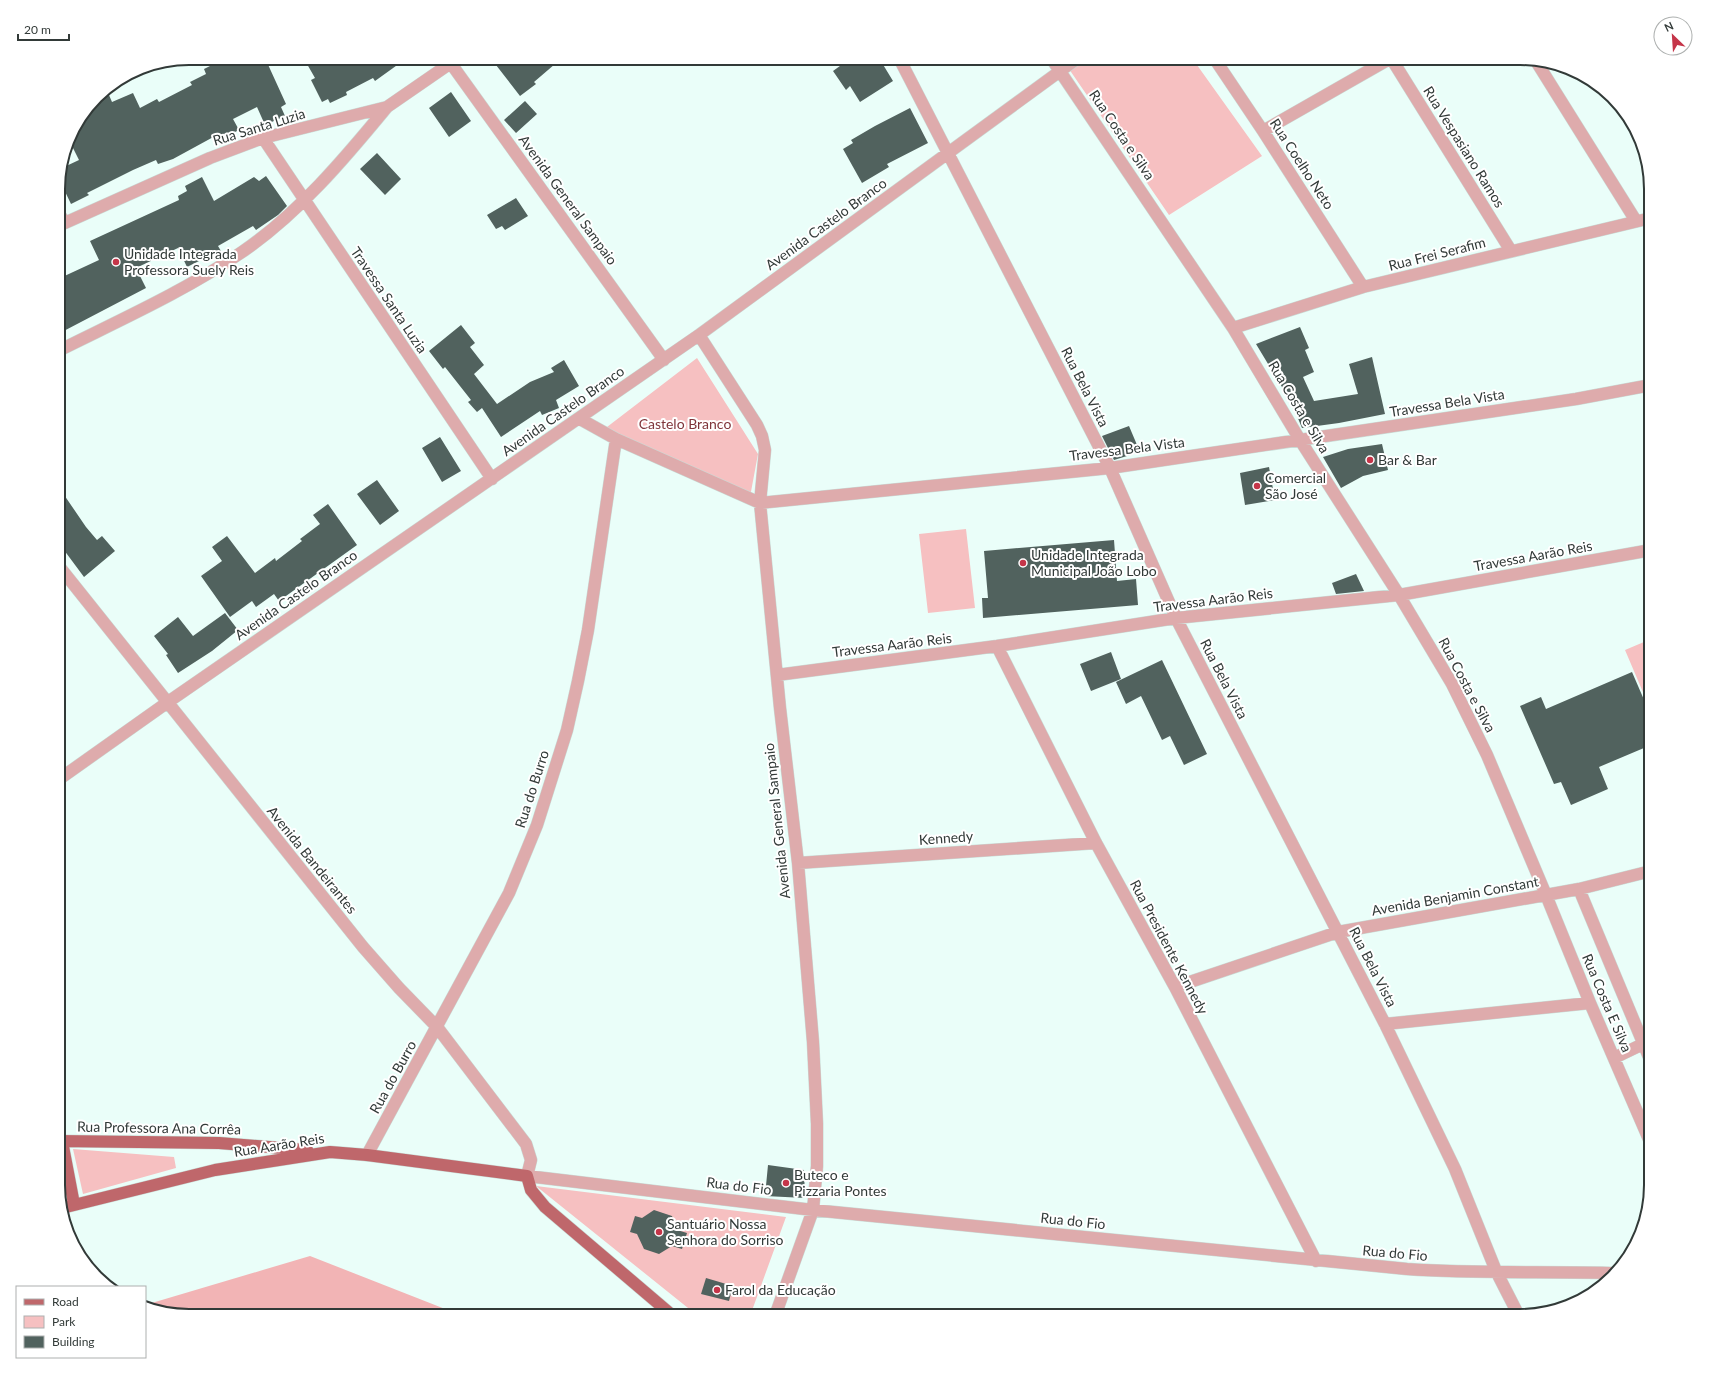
<svg xmlns="http://www.w3.org/2000/svg" width="1709" height="1374" viewBox="0 0 1709 1374" font-family="Lato,sans-serif">
<style>
.green{fill:#f6c0c1}
.forest{fill:#f2b4b5}
.building{fill:#51625e}
.lines{fill:none;stroke-linecap:round;stroke-linejoin:round}
.minor-casing{stroke:#c9dbd6;stroke-width:13}
.major-casing{stroke:#c9dbd6;stroke-width:13}
.minor{stroke:#deabac;stroke-width:12}
.major{stroke:#bf676b;stroke-width:12}
.poi-dot{fill:#c53549;stroke:#fff;stroke-width:1.5}
.labels{text-anchor:middle;stroke-width:4;stroke-linejoin:round;paint-order:stroke}
.street-label{font-size:14px;fill:#323a38;stroke:#fff}
.poi-label{font-size:14px;fill:#323a38;stroke:#fff;text-anchor:start}
.park-label{font-size:14px;fill:#7f353b;stroke:#fff}
.rim{fill:none;stroke:#323a38;stroke-width:2}
</style>
<rect width="100%" height="100%" fill="#eafef9"/>
<!-- green -->
<path class="green" d="M1084 58H1192L1262 156 1169 215 1069 69Z
M697 358 758 454 750 497 668 467 607 427Z
M966 529 975 608 928 613 919 534Z
M1651 639V711L1625 650Z
M73 1149 174 1157 176 1168 83 1194Z
M536 1186 786 1217 750 1316H698Z"/>
<!-- forest -->
<path class="forest" d="M310 1256 463 1316H189L145 1308V1305Z"/>
<!-- building -->
<path class="building" d="M226 58H265L286 104 281 107 285 116 265 125 257 107 233 119 239 130 219 140 217 135 173 159 158 164 156 160 133 170 87 193 89 195 71 204 59 179 62 168 79 160 69 140 72 131 103 91 106 88 112 102 133 93 140 108 157 99 159 102 192 85 190 82 206 74 204 69Z
M318 58H407L375 81 373 78 346 92 347 95 330 103 328 99 322 102 311 80 315 78 307 64Z
M505 58H562L534 82 536 84 520 96 496 65Z
M851 58H879L893 81 860 102 850 86 846 90 833 71Z
M451 92 471 121 449 137 429 108Z
M525 101 537 114 516 133 504 120Z
M910 108 928 143 887 164 889 167 862 183 843 149 853 143 851 140 875 126Z
M377 153 401 179 385 195 360 169Z
M266 176 287 206 278 215 256 230 253 226 218 246 221 251 209 259 207 257 187 267 178 248 136 268 146 288 58 334V279L99 260 90 241 179 200 178 196 187 191 185 186 202 177 214 201 254 177 259 181Z
M516 198 528 216 505 230 502 226 496 229 487 215Z
M461 325 475 343 470 347 484 365 474 374 497 404 530 382 554 372 551 368 564 360 579 386 556 400 559 408 542 415 540 411 501 437 482 408 477 412 468 402 471 400 445 367 443 369 429 351Z
M1300 327 1309 348 1305 350 1314 372 1303 377 1314 401 1358 394 1349 364 1372 357 1385 414 1339 423 1302 428 1297 416 1282 387 1256 344Z
M1129 426 1140 452 1114 460 1102 436Z
M440 437 461 471 442 482 422 448Z
M1382 444 1388 470 1363 476 1341 488 1323 457 1348 449Z
M1269 467 1275 500 1245 505 1240 473Z
M377 480 399 511 380 525 357 494Z
M58 486 86 527 97 540 102 536 115 551 84 577 58 542Z
M328 504 357 545 279 601 274 594 256 607 252 601 230 617 201 576 222 561 212 547 227 536 255 573 275 558 276 561 302 541 300 539 320 524 313 515Z
M1114 540 1117 581 1136 579 1138 605 983 618 982 598H988L984 551Z
M1356 574 1364 591 1336 594 1332 583Z
M225 613 238 630 212 651 178 673 166 655 168 654 154 636 178 617 193 636Z
M1111 652 1121 679 1091 691 1080 664Z
M1162 660 1207 754 1184 765 1170 736 1162 740 1141 696 1126 704 1116 682Z
M1632 672 1651 716V745L1599 767 1608 789 1571 805 1561 782 1554 784 1520 706 1541 697 1546 709Z
M768 1165 804 1170 805 1198 765 1196Z
M654 1210 672 1216 677 1230 687 1233 682 1249 672 1246 659 1254 644 1249 637 1234 630 1232 635 1216 642 1218Z
M706 1278 733 1286 729 1301 701 1294Z"/>
<g class="lines">
<defs>
<path id="minor" d="M447 58 664 360
M899 58 1110 468 1176 618 1385 1024 1455 1169 1496 1271 1519 1316
M1051 58 1233 328 1300 440 1399 595 1452 684 1487 755 1546 895 1590 1003 1651 1144
M1214 58 1263 131 1363 287
M1391 58 1511 251
M1536 61 1636 221
M1263 131 1391 58
M263 138 492 479
M58 212 65 223
M58 226 210 158 263 138 387 107 458 58
M1233 328 1363 287 1651 218
M699 335 757 425 762 436 765 450 760 503 780 708 798 863 813 1042 817 1124V1166L813 1210 775 1316
M58 351C120 320 185 291 242 252 298 214 345 158 387 107
M616 439 760 503 1110 468 1576 399 1651 385
M58 565 363 947 399 988 437 1027 526 1144 531 1160 527 1176 813 1210 1407 1269C1477 1274 1547 1271 1617 1273
M997 646 1096 843 1175 987 1316 1261
M777 675 997 646 1176 618 1399 595 1651 550
M58 780 168 702 699 335 1078 58
M798 863 1096 843
M1579 889 1651 1062
M1175 987 1338 932 1579 889 1651 871
M1385 1024 1590 1003
M1614 1058 1643 1044
M367 1155 509 893 537 825 567 730 578 681 588 630 616 439 580 419"/>
<path id="major" d="M58 1141 219 1143 307 1150
M62 1141 74 1204
M62 1208 215 1170 330 1152 367 1155 527 1176 531 1190 545 1207 673 1316"/>
</defs>
<!-- minor casing -->
<use href="#minor" class="minor-casing"/>
<!-- major casing -->
<use href="#major" class="major-casing"/>
<!-- minor -->
<use href="#minor" class="minor"/>
<!-- major -->
<use href="#major" class="major"/>
</g>
<!-- markers -->
<g class="poi-dot">
<circle cx="116" cy="262" r="4"/>
<circle cx="1370" cy="460" r="4"/>
<circle cx="1257" cy="486" r="4"/>
<circle cx="1023" cy="563" r="4"/>
<circle cx="786" cy="1183" r="4"/>
<circle cx="659" cy="1232" r="4"/>
<circle cx="717" cy="1290" r="4"/>
</g>
<g class="labels">
<!-- street labels -->
<g class="street-label">
<text transform="translate(259 127) rotate(-17)" y="5">Rua Santa Luzia</text>
<text transform="translate(1122 135) rotate(56)" y="5">Rua Costa e Silva</text>
<text transform="translate(1464 147) rotate(58)" y="5">Rua Vespasiano Ramos</text>
<text transform="translate(1302 164) rotate(57)" y="5">Rua Coelho Neto</text>
<text transform="translate(568 200) rotate(54)" y="5">Avenida General Sampaio</text>
<text transform="translate(826 224) rotate(-36)" y="5">Avenida Castelo Branco</text>
<text transform="translate(1437 254) rotate(-14)" y="5">Rua Frei Serafim</text>
<text transform="translate(389 300) rotate(56)" y="5">Travessa Santa Luzia</text>
<text transform="translate(1085 387) rotate(63)" y="5">Rua Bela Vista</text>
<text transform="translate(1447 403) rotate(-9)" y="5">Travessa Bela Vista</text>
<text transform="translate(1299 407) rotate(59)" y="5">Rua Costa e Silva</text>
<text transform="translate(563 411) rotate(-35)" y="5">Avenida Castelo Branco</text>
<text transform="translate(1127 449) rotate(-7)" y="5">Travessa Bela Vista</text>
<text transform="translate(1533 556) rotate(-10)" y="5">Travessa Aarão Reis</text>
<text transform="translate(296 595) rotate(-35)" y="5">Avenida Castelo Branco</text>
<text transform="translate(1213 600) rotate(-7)" y="5">Travessa Aarão Reis</text>
<text transform="translate(892 645) rotate(-7)" y="5">Travessa Aarão Reis</text>
<text transform="translate(1224 679) rotate(63)" y="5">Rua Bela Vista</text>
<text transform="translate(1467 685) rotate(62)" y="5">Rua Costa e Silva</text>
<text transform="translate(532 789) rotate(-72)" y="5">Rua do Burro</text>
<text transform="translate(777 821) rotate(-96)" y="5">Avenida General Sampaio</text>
<text transform="translate(946 838) rotate(-4)" y="5">Kennedy</text>
<text transform="translate(312 860) rotate(51)" y="5">Avenida Bandeirantes</text>
<text transform="translate(1455 896) rotate(-10)" y="5">Avenida Benjamin Constant</text>
<text transform="translate(1169 947) rotate(62)" y="5">Rua Presidente Kennedy</text>
<text transform="translate(1373 967) rotate(63)" y="5">Rua Bela Vista</text>
<text transform="translate(1607 1003) rotate(67)" y="5">Rua Costa E Silva</text>
<text transform="translate(393 1077) rotate(-61)" y="5">Rua do Burro</text>
<text transform="translate(159 1128) rotate(1)" y="5">Rua Professora Ana Corrêa</text>
<text transform="translate(279 1145) rotate(-9)" y="5">Rua Aarão Reis</text>
<text transform="translate(739 1186) rotate(7)" y="5">Rua do Fio</text>
<text transform="translate(1073 1221) rotate(6)" y="5">Rua do Fio</text>
<text transform="translate(1395 1253) rotate(5)" y="5">Rua do Fio</text>
</g>
<!-- poi labels -->
<g class="poi-label">
<text x="124" y="259">Unidade Integrada<tspan x="124" dy="16">Professora Suely Reis</tspan></text>
<text x="1378" y="465">Bar &amp; Bar</text>
<text x="1265" y="483">Comercial<tspan x="1265" dy="16">São José</tspan></text>
<text x="1031" y="560">Unidade Integrada<tspan x="1031" dy="16">Municipal João Lobo</tspan></text>
<text x="794" y="1180">Buteco e<tspan x="794" dy="16">Pizzaria Pontes</tspan></text>
<text x="667" y="1229">Santuário Nossa<tspan x="667" dy="16">Senhora do Sorriso</tspan></text>
<text x="725" y="1295">Farol da Educação</text>
</g>
<!-- park labels -->
<g class="park-label">
<text x="685" y="429">Castelo Branco</text>
</g>
</g>
<!-- crop -->
<path d="M0 0H1709V1374H0ZM189 65H1520A124 124 0 0 1 1644 189V1185A124 124 0 0 1 1520 1309H189A124 124 0 0 1 65 1185V189A124 124 0 0 1 189 65Z" fill="#fff" fill-rule="evenodd"/>
<path class="rim" d="M189 65H1520A124 124 0 0 1 1644 189V1185A124 124 0 0 1 1520 1309H189A124 124 0 0 1 65 1185V189A124 124 0 0 1 189 65Z"/>
<!-- legend -->
<rect x="16" y="1286" width="130" height="72" fill="#ffffff" stroke="#adb0af"/>
<rect x="24" y="1299" width="20" height="6" fill="#bf676b" stroke="#adb0af"/>
<text x="52" y="1306" font-size="12" fill="#323a38">Road</text>
<rect x="24" y="1316" width="20" height="12" fill="#f6c0c1" stroke="#adb0af"/>
<text x="52" y="1326" font-size="12" fill="#323a38">Park</text>
<rect x="24" y="1336" width="20" height="12" fill="#51625e" stroke="#adb0af"/>
<text x="52" y="1346" font-size="12" fill="#323a38">Building</text>
<!-- north arrow -->
<g transform="translate(1673 36) rotate(335)"><circle r="19" fill="#ffffff" stroke="#adb0af"/>
<path d="M0-3L7 15L0 10L-7 15Z" fill="#c53549"/>
<text y="-6" font-size="11" font-weight="bold" text-anchor="middle" fill="#323a38">N</text>
</g>
<!-- scale -->
<path d="M18 34v6h51v-6" fill="none" stroke="#323a38" stroke-width="2"/>
<text x="24" y="34" font-size="12" fill="#323a38" stroke="#ffffff" stroke-width="3" paint-order="stroke">20 m</text>
</svg>
